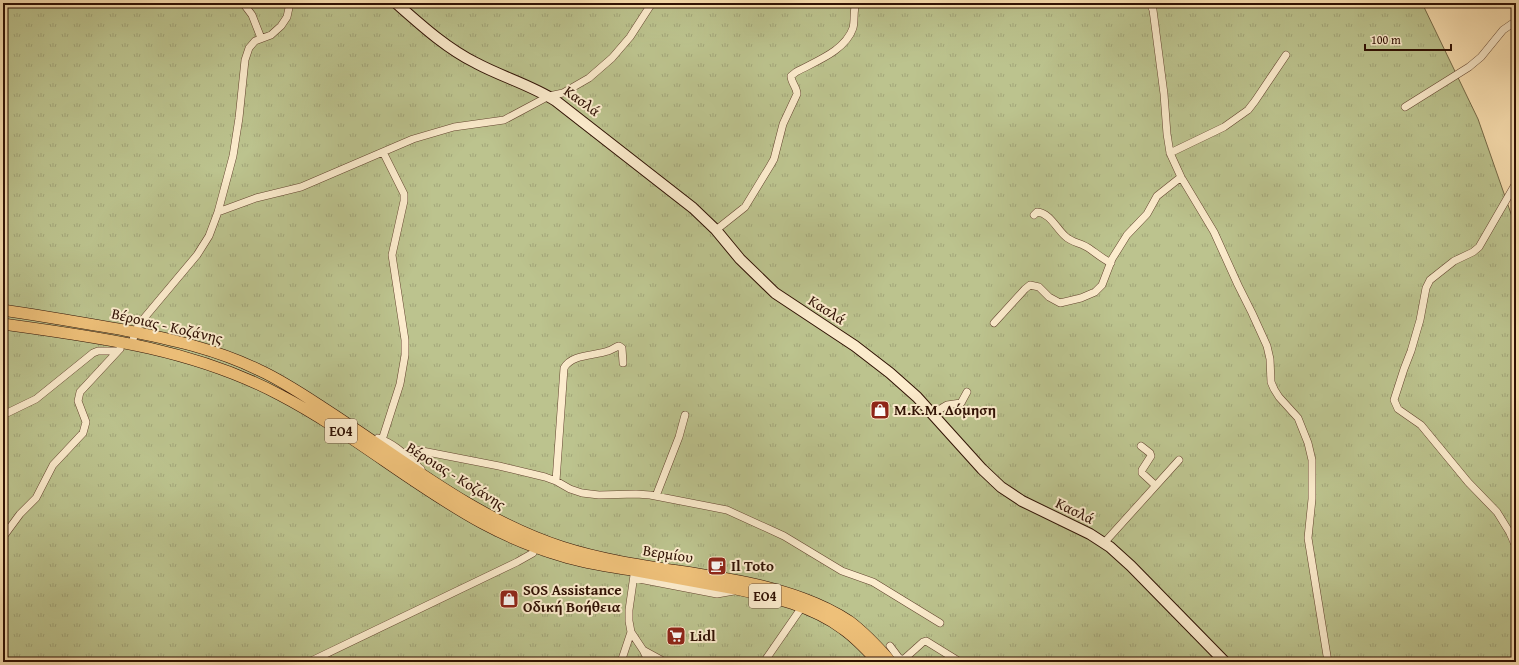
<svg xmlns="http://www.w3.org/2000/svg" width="1519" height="665" viewBox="0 0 1519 665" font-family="'Gentium Book Plus',serif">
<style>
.park{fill:url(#park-tufts);stroke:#766a48}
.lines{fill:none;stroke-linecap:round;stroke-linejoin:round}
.street-casing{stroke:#62442f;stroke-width:8}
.secondary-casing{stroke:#2f1003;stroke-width:12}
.primary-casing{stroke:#2f1003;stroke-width:12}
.street{stroke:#fceccd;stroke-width:7}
.secondary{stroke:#fceccd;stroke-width:10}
.primary{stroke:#eec079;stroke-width:11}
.labels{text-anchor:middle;stroke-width:4;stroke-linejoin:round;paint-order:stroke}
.shield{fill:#fceccd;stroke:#6c5240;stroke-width:1}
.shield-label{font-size:14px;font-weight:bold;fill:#2f1003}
.street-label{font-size:15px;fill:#2f1003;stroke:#fceccd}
.poi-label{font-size:15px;font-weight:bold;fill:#2f1003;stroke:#fceccd;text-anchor:start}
</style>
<defs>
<pattern id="park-tufts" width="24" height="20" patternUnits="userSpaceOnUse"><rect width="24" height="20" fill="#bcc38e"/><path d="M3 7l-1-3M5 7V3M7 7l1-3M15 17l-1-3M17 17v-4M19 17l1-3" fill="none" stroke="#a2a679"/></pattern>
</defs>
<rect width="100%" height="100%" fill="#fbe1b2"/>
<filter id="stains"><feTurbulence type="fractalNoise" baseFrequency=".005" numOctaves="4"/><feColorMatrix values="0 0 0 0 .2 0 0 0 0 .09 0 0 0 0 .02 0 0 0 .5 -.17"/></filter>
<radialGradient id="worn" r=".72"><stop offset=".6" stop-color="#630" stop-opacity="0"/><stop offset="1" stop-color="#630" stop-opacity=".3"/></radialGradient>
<!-- park -->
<path class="park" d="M3 3H1422L1478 119 1516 228V662H3Z"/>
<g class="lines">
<defs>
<path id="street" d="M243 3 252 15 261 38
M1150 3 1153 10 1164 94 1167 134 1170 153 1181 177 1214 232 1238 285 1252 313 1267 346 1270 359 1271 382 1274 389 1279 397 1298 418 1308 443 1312 460V499L1308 538 1328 662
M1405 107 1469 67 1481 57 1503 30 1516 21
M1170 153 1224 127 1248 110 1255 101 1286 55
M1516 183 1479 247 1473 252 1454 261 1430 280 1426 288 1420 320 1411 351 1404 369 1394 400 1398 409 1421 425 1468 482 1497 512 1510 533 1516 547
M218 212 256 198 301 187 413 139 454 127 504 120 549 96 563 93 589 78 612 58 630 37 652 3
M1034 215 1037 212C1050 213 1056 228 1065 236 1072 243 1082 243 1090 249 1097 254 1103 259 1111 263
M716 230 745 207 770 166 774 159 783 124 797 94C797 87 791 83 791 76L796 72C816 61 845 51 853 28 855 20 853 11 856 3
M994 323 1025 289 1030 285 1039 287 1049 297 1060 303 1081 298 1095 292 1102 285 1112 259 1127 235 1147 214 1157 196 1181 177
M132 344 135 332 140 323 197 255 209 236 218 212 233 156 239 118 245 60 249 48 255 41 271 35 281 26 287 17 290 3
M932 414 947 405 961 403 967 392
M3 415 36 399 93 353 98 351H118L120 349
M378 438C396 444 407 457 421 469
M382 440 400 384 405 355V340L392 255 404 201V194L383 152
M1141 446 1150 453 1151 456 1142 470V473L1155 485
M406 454 412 450H417L499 466 545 477 556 481 570 489 582 493 599 495 636 494 650 495 727 510 784 536 842 571 873 582 940 623
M556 481 564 368C572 354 594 356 608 351 612 350 615 347 619 346L622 348 623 363
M656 496 679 437 685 415
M3 537 20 514 36 498 53 465 83 433 86 422 78 401 80 392 118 351
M1104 543 1179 460
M634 578 717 594 734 591
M631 632 643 650 665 662
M890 646 899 658 903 660 923 642 926 641 960 662
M643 650 649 662
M309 662 517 562 533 553 535 547
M621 662 631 632 629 621V610L634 575
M764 662 802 607"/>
<path id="secondary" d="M396 3C421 25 446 48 476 63 502 77 531 85 556 101L693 208 716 230 740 259 775 293 855 346 890 373 917 397 982 469 1001 487 1022 501 1090 534 1110 547 1131 566 1225 662"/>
<path id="primary" d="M1515 3 1516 5
M3 310C43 316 83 323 124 330 170 339 216 349 259 370 281 380 302 394 322 407 400 457 473 518 562 547 624 567 690 570 754 584 787 592 820 602 849 621 865 633 878 647 891 662
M3 324C98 337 194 349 280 395 351 432 412 485 482 523 508 537 535 548 562 556 587 564 612 567 637 571 670 577 703 583 736 589 773 597 812 606 843 629 856 638 867 650 878 662"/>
</defs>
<!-- street casing -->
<use href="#street" class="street-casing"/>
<!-- secondary casing -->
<use href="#secondary" class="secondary-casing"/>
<!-- primary casing -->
<use href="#primary" class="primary-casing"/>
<!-- street -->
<use href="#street" class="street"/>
<!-- secondary -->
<use href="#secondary" class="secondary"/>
<!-- primary -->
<use href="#primary" class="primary"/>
</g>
<!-- icons -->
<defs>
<symbol id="shop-square" viewBox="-11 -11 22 22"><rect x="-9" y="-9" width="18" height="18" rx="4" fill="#8f2418" stroke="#fceccd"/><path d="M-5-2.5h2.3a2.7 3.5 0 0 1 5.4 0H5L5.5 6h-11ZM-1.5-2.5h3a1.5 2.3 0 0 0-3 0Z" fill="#fff"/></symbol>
<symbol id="cafe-square" viewBox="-11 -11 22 22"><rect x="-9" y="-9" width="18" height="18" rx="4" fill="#8f2418" stroke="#fceccd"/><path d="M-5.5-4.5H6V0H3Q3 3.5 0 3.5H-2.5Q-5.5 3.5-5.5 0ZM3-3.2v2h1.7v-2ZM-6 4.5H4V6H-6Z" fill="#fff"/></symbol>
<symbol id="supermarket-square" viewBox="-11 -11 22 22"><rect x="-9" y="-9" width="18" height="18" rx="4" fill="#8f2418" stroke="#fceccd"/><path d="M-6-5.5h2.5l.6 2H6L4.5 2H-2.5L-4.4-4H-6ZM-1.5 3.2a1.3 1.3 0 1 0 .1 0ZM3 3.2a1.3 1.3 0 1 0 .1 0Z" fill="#fff"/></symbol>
</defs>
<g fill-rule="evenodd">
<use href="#shop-square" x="869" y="399" width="22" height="22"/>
<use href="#cafe-square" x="706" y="555" width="22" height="22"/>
<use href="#shop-square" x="498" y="588" width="22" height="22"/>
<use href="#supermarket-square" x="665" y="625" width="22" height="22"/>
</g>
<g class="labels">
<!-- shield labels -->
<g class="shield">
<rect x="325" y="419" width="32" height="24" rx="3"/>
<rect x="749" y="584" width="32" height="24" rx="3"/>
</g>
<g class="shield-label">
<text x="341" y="436">ΕΟ4</text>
<text x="765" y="601">ΕΟ4</text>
</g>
<!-- street labels -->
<g class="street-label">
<text transform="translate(582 101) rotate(36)" y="5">Κασλά</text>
<text transform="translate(827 310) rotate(33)" y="5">Κασλά</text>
<text transform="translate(167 326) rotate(13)" y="5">Βέροιας - Κοζάνης</text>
<text transform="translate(456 476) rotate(32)" y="5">Βέροιας - Κοζάνης</text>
<text transform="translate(1075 511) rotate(26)" y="5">Κασλά</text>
<text transform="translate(668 554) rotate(9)" y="5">Βερμίου</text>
</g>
<!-- poi labels -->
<g class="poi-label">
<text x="894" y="415">Μ.Κ.Μ. Δόμηση</text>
<text x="731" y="571">Il Toto</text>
<text x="523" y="595">SOS Assistance<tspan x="523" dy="17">Οδική Βοήθεια</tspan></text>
<text x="690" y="641">Lidl</text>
</g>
</g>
<!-- margin -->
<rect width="1519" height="665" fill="none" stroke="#fbe1b2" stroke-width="16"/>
<rect x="4" y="4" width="1511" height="657" fill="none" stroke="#2f1003" stroke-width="2"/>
<rect x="8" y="8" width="1503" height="649" fill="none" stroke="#2f1003"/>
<!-- scale -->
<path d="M1365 44v6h86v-6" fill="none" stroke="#2f1003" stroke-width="2"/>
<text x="1371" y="44" font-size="12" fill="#2f1003" stroke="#fceccd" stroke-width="3" paint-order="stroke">100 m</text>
<rect width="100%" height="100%" filter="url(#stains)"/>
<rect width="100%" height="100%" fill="url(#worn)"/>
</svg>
